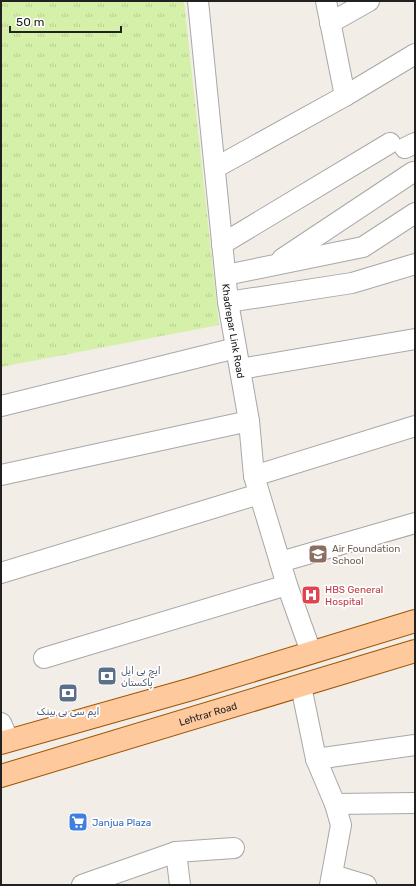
<svg xmlns="http://www.w3.org/2000/svg" width="416" height="886" viewBox="0 0 416 886" font-family="Rubik,Vazirmatn,sans-serif">
<style>
.grass{fill:url(#grass-tufts)}
.lines{fill:none;stroke-linecap:round;stroke-linejoin:round}
.minor-casing{stroke:#a8a8a8;stroke-width:22}
.major-casing{stroke:#9d5500;stroke-width:24}
.minor{stroke:#fff;stroke-width:20}
.major{stroke:#ffc99e;stroke-width:22}
.labels{text-anchor:middle;stroke-width:3.5;stroke-linejoin:round;paint-order:stroke}
.street-label{font-size:10px;fill:#212121;stroke:#fff}
.education-label{font-size:10px;fill:#785e54;stroke:#fff;text-anchor:start}
.health-label{font-size:10px;fill:#be3a42;stroke:#fff;text-anchor:start}
.service-label{font-size:10px;fill:#4e5e75;stroke:#fff;text-anchor:start}
.shop-label{font-size:10px;fill:#366cbe;stroke:#fff;text-anchor:start}
</style>
<defs>
<pattern id="grass-tufts" width="24" height="20" patternUnits="userSpaceOnUse"><rect width="24" height="20" fill="#d5f0a8"/><path d="M3 7l-1-3M5 7V3M7 7l1-3M15 17l-1-3M17 17v-4M19 17l1-3" fill="none" stroke="#b7ce90"/></pattern>
</defs>
<rect width="100%" height="100%" fill="#f2ede6"/>
<!-- grass -->
<path class="grass" d="M1 1H184L219 325 1 367Z"/>
<g class="lines">
<defs>
<g id="minor">
<path id="s1" d="M198 1 228 302 249 421 254 476 287 585 311 652"/>
<path d="M326 1 345 96"/>
<path d="M330 23 369 1"/>
<path d="M405 148 415 143"/>
<path d="M215 168 345 96 415 54"/>
<path d="M222 244 390 143"/>
<path d="M282 259 413 172"/>
<path d="M226 275 363 247 415 213"/>
<path d="M228 302 352 283 415 264"/>
<path d="M240 369 415 339"/>
<path d="M1 406 236 348"/>
<path d="M1 475 249 421"/>
<path d="M254 476 415 426"/>
<path d="M280 562 415 523"/>
<path d="M1 573 259 494"/>
<path d="M44 658 287 585"/>
<path d="M301 686 316 759 335 804 341 825 330 885"/>
<path d="M1 723 9 741"/>
<path d="M316 759 415 745"/>
<path d="M335 804 415 803"/>
<path d="M176 852 180 885"/>
<path d="M333 875 366 885"/>
<path d="M82 885 176 852 234 848"/>
</g>
<g id="major">
<path d="M1 743 192 689 415 621"/>
<path id="s2" d="M1 776 415 651"/>
</g>
</defs>
<!-- minor casing -->
<use href="#minor" class="minor-casing"/>
<!-- major casing -->
<use href="#major" class="major-casing"/>
<!-- minor -->
<use href="#minor" class="minor"/>
<!-- major -->
<use href="#major" class="major"/>
</g>
<!-- icons -->
<defs>
<symbol id="school-square" viewBox="-11 -11 22 22"><rect x="-9" y="-9" width="18" height="18" rx="4" fill="#8d6e63" stroke="#fff"/><path d="M0-5L7-2L0 1L-7-2ZM-4 1L0 2.5L4 1V4Q0 6-4 4Z" fill="#fff"/></symbol>
<symbol id="hospital-square" viewBox="-11 -11 22 22"><rect x="-9" y="-9" width="18" height="18" rx="4" fill="#e0444e" stroke="#fff"/><path d="M-5-5h3v3.5h4V-5h3V5h-3V1.5h-4V5h-3Z" fill="#fff"/></symbol>
<symbol id="bank-square" viewBox="-11 -11 22 22"><rect x="-9" y="-9" width="18" height="18" rx="4" fill="#5c6f8a" stroke="#fff"/><path d="M-6-4H6V4H-6ZM0-2.3a2.3 2.3 0 1 0 0 4.6a2.3 2.3 0 1 0 0-4.6Z" fill="#fff"/></symbol>
<symbol id="supermarket-square" viewBox="-11 -11 22 22"><rect x="-9" y="-9" width="18" height="18" rx="4" fill="#3f7fe0" stroke="#fff"/><path d="M-6-5.5h2.5l.6 2H6L4.5 2H-2.5L-4.4-4H-6ZM-1.5 3.2a1.3 1.3 0 1 0 .1 0ZM3 3.2a1.3 1.3 0 1 0 .1 0Z" fill="#fff"/></symbol>
</defs>
<g fill-rule="evenodd">
<use href="#school-square" x="307" y="543" width="22" height="22"/>
<use href="#hospital-square" x="300" y="584" width="22" height="22"/>
<use href="#bank-square" x="96" y="665" width="22" height="22"/>
<use href="#bank-square" x="57" y="682" width="22" height="22"/>
<use href="#supermarket-square" x="67" y="811" width="22" height="22"/>
</g>
<g class="labels">
<!-- street labels -->
<g class="street-label">
<text dy="4" stroke="none"><textPath href="#s1" startOffset="332">Khadrepar Link Road</textPath></text>
<text dy="4" stroke="none"><textPath href="#s2" startOffset="216">Lehtrar Road</textPath></text>
</g>
<!-- education labels -->
<g class="education-label">
<text x="332" y="552">Air Foundation<tspan x="332" dy="12">School</tspan></text>
</g>
<!-- health labels -->
<g class="health-label">
<text x="325" y="593">HBS General<tspan x="325" dy="12">Hospital</tspan></text>
</g>
<!-- service labels -->
<g class="service-label">
<text x="121" y="674">ایچ بی ایل<tspan x="121" dy="12">پاکستان</tspan></text>
<text x="68" y="715" text-anchor="middle">ایم سی بی بینک</text>
</g>
<!-- shop labels -->
<g class="shop-label">
<text x="92" y="826">Janjua Plaza</text>
</g>
</g>
<!-- border -->
<rect width="416" height="886" fill="none" stroke="#212121" stroke-width="4"/>
<!-- scale -->
<path d="M10 26v6h111v-6" fill="none" stroke="#212121" stroke-width="2"/>
<text x="16" y="26" font-size="12" fill="#212121" stroke="#ffffff" stroke-width="3" paint-order="stroke">50 m</text>
</svg>
